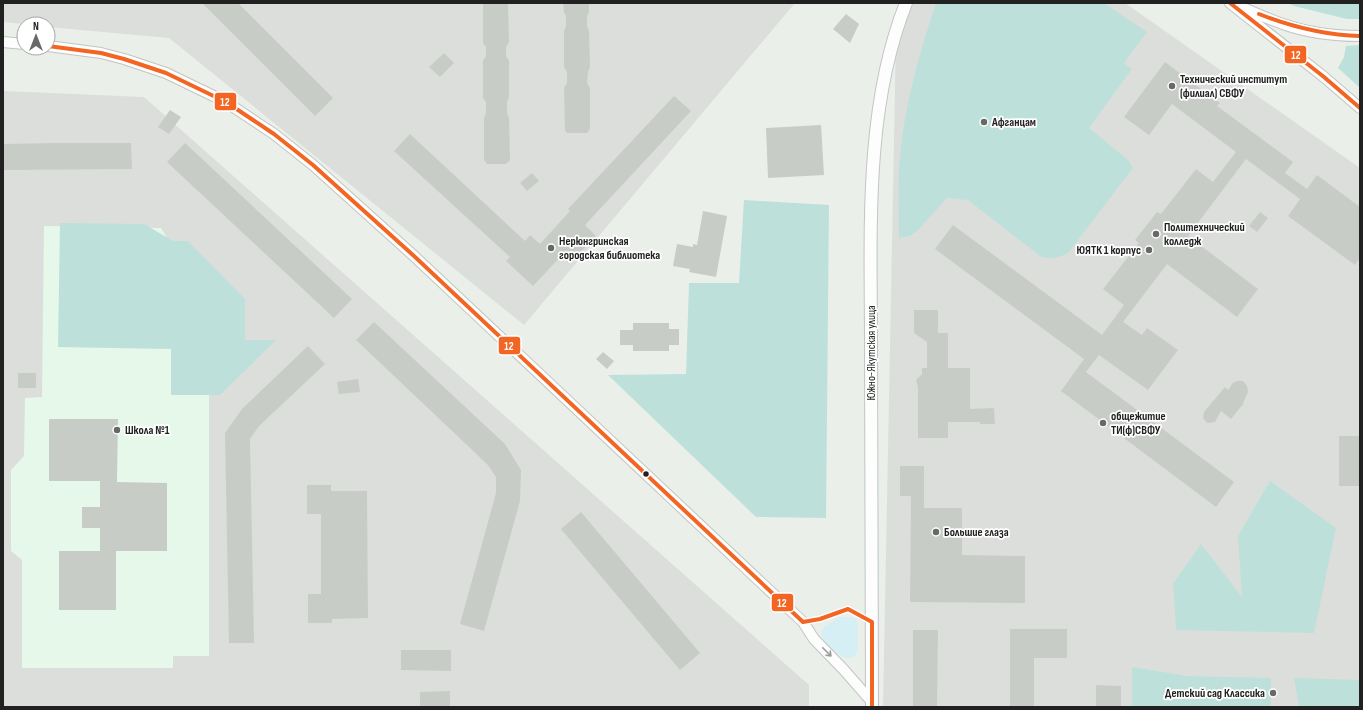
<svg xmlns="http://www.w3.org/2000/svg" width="1363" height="710" viewBox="0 0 1363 710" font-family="'Sofia Sans Condensed',sans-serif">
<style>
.residential{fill:#dcdedb}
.education{fill:#e6f8e9}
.forest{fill:#bee0da}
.park{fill:#d5eff4}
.parking{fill:#dcdedc}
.building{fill:#c8ccc7}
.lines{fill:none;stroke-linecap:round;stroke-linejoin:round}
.minor-casing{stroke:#c2c5c2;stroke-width:12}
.tertiary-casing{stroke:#c2c5c2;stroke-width:14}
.minor{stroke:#fcfdfc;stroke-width:10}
.tertiary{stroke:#fcfdfc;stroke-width:12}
.bus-1-casing{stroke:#fff;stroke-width:7}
.bus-1{stroke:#f26522;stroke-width:4}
.oneway{stroke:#999a99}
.poi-dot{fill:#676967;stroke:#fff;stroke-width:1.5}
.bus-dot{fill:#212121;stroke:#fff;stroke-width:1.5}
.labels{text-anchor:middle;stroke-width:3.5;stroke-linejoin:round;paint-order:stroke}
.poi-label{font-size:12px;font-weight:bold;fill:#212121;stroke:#fff;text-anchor:start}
.street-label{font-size:12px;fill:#212121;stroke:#fff}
.line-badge{stroke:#fff;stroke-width:1.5}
.badge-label{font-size:11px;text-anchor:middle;font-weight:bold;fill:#fff}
</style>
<rect width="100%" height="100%" fill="#eaefea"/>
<!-- residential -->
<path class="residential" d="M3 3H795L524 325 169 38 48 27V24H24L3 22Z
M914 3H1125L1360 168V707H883L896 38Z
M3 91 144 97 809 685V707H3Z"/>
<!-- education -->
<path class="education" d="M44 226 161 228 220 325 209 396V656H173V668H22V560L11 551V470L24 456 25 398 42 397Z"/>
<!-- forest -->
<path class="forest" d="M936 3H1104L1147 32 1124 63 1132 69 1089 128 1128 160 1133 168 1068 253C1058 258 1050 260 1040 256L968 200 947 198 917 231 910 236 899 238C899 216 898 193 899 171 902 114 918 57 936 3Z
M1288 3H1360V19H1347L1294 6Z
M1360 45V88L1338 68 1344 57 1346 46Z
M744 200 829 205 826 518 756 517 608 375 686 374 689 283H739Z
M60 223 144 224 173 241H188L245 299V340H276L220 395H171V349L58 347Z
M1270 481 1336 528 1314 633 1176 630 1173 584 1201 544 1242 597 1238 536Z
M1132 667 1187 676 1271 678V707H1132Z
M1294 678 1360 680V707H1299Z"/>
<!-- park -->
<path class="park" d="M841 617H849L856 619 858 624V651L854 657C852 657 850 658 847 658 837 657 822 641 821 632L825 626Z"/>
<!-- parking -->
<path class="parking" d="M987 524H1117V553H1171L1178 658 1084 653 1083 607H1036L1025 603V556H987Z"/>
<!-- building -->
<path class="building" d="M202 3H238L333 98 315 116Z
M483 3H508L509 42 506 47V56L509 61V97L507 102V113L509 118 510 160 506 164H487L484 160V118L486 113V102L483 98V61L486 56V47L483 43Z
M563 3H589V12L587 16V26L589 31 590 67 588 72 587 83 590 88V129L587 133H567L565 130 564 88 567 83V72L564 67V31L566 26V16L564 12Z
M846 14 859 24 850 43 833 29Z
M444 53 454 63 440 77 429 67Z
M1165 62 1220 103 1217 106 1293 162 1285 173 1307 189 1317 175 1360 207V258L1355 265 1288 216 1300 199 1246 159 1188 236 1258 289 1237 317 1167 264 1123 322 1142 335 1147 328 1178 350 1148 390 1099 355 1086 372 1234 482 1216 507 1061 391 1084 359 935 249 953 225 1102 335 1124 305 1103 289 1139 243 1135 240 1157 212 1161 214 1196 169 1213 182 1236 152 1172 104 1149 135 1124 117Z
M674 96 691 111 585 225 596 236 572 261 564 253 533 286 506 261 510 257 394 151 410 134 525 241 530 235 540 244 570 211 568 209Z
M170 110 181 117 169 134 158 127Z
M821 125 824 175 768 178 766 128Z
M54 143H131L132 169 3 170V144Z
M185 143 352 299 334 318 167 162Z
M532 173 539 181 527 191 520 183Z
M703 211 727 216 716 277 689 272 690 269 673 266 677 244 693 247V244L697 245Z
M1260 212 1268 218 1257 232 1249 226Z
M914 310H938V333H948V368H970V409L994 408 995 424H980V422H948V438H918V387L916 380 922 374V368H927V342L914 333Z
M374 322 505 444 521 470 520 501 484 631 460 624 496 493V477L487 464 356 340Z
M633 323H669V329H679V345H669V351H633V345H620V330H633Z
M308 346 325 364 259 426 250 439 254 643H229L225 433 242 409Z
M603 352 614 361 607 369 596 359Z
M18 373H36V388H18Z
M358 379 360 392 339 394 337 382Z
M1237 381H1243L1247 386 1248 392 1243 403H1244L1231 419 1221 411 1215 422 1207 423 1203 418 1204 412 1225 387 1228 390 1233 383Z
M49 419H118L117 482 167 483V551H116V610H59V551H100V528H82V507H100V481H49Z
M1339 436H1360V486H1339Z
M900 466H924V508H962V555L1025 556V603L910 602 911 496H900Z
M307 485H331V491H367L368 618 332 619V623H308V594H321V514H307Z
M581 512 700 653 680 670 561 529Z
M1010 629H1067V658H1034V707H1010Z
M913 630H938L937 707H913Z
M401 650H451V671L401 670Z
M1096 685 1121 686V707H1096Z
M450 691V707H420V692Z"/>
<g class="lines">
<defs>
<path id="minor" d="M1230 3 1324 77 1360 108
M1239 6C1253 12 1268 19 1283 24 1308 33 1334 36 1360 36
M3 42 24 44
M48 46 101 53 124 59 166 73 226 102 274 134 313 165 414 256 803 622 814 639 844 670 872 702"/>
<path id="tertiary" d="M872 707C872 586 871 465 871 344 871 232 864 109 906 3"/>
</defs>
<!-- minor casing -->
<use href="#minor" class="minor-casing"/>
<!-- tertiary casing -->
<use href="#tertiary" class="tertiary-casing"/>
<!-- minor -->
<use href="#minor" class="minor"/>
<!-- tertiary -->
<use href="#tertiary" class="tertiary"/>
<defs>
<path id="bus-1" d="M1230 3 1324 77 1360 108
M1259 14C1292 27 1324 35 1360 36
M48 46 101 53 124 59 166 73 226 102 274 134 313 165 414 256 803 622 820 619 848 609 872 622V707"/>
</defs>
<!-- bus-1 casing -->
<use href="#bus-1" class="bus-1-casing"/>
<!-- bus-1 -->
<use href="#bus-1" class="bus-1"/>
</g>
<!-- one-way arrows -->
<defs><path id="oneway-shaft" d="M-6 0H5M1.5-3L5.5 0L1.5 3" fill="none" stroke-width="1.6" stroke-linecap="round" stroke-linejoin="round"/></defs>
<use class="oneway" href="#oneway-shaft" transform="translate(827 652) rotate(45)"/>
<!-- markers -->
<g class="poi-dot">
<circle cx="1172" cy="86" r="4"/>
<circle cx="984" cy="122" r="4"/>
<circle cx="1156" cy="234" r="4"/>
<circle cx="551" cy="248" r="4"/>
<circle cx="1149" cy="250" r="4"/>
<circle cx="1103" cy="423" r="4"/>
<circle cx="117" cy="430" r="4"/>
<circle cx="936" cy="532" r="4"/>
<circle cx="1273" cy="693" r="4"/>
</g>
<circle class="bus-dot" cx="646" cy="474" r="3.5"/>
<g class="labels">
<!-- poi labels -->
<g class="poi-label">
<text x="1180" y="83">Технический институт<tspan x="1180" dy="14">(филиал) СВФУ</tspan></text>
<text x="992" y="126">Афганцам</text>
<text x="1164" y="231">Политехнический<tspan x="1164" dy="14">колледж</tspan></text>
<text x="559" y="245">Нерюнгринская<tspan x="559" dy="14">городская библиотека</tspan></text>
<text x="1141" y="254" text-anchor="end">ЮЯТК 1 корпус</text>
<text x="1111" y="420">общежитие<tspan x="1111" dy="14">ТИ(ф)СВФУ</tspan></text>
<text x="125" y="434">Школа №1</text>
<text x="944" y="536">Большие глаза</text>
<text x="1265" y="697" text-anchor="end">Детский сад Классика</text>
</g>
<!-- street labels -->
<g class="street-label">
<text transform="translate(871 353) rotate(-90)" y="4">Южно-Якутская улица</text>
</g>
</g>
<g class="line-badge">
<rect x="1284" y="45" width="23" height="19" rx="4" fill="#f26522"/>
<rect x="214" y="92" width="23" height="19" rx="4" fill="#f26522"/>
<rect x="498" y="336" width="23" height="19" rx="4" fill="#f26522"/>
<rect x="771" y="593" width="23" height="19" rx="4" fill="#f26522"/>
</g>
<g class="badge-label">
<text x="1296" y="59">12</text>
<text x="225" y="106">12</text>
<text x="509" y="350">12</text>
<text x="782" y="607">12</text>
</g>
<!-- border -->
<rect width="1363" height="710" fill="none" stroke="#212121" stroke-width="8"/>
<!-- north arrow -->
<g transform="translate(36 36)"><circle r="19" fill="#ffffff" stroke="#a6a6a6"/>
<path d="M0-3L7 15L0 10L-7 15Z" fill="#676967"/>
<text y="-6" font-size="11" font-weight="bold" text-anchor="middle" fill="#212121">N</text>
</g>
</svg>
